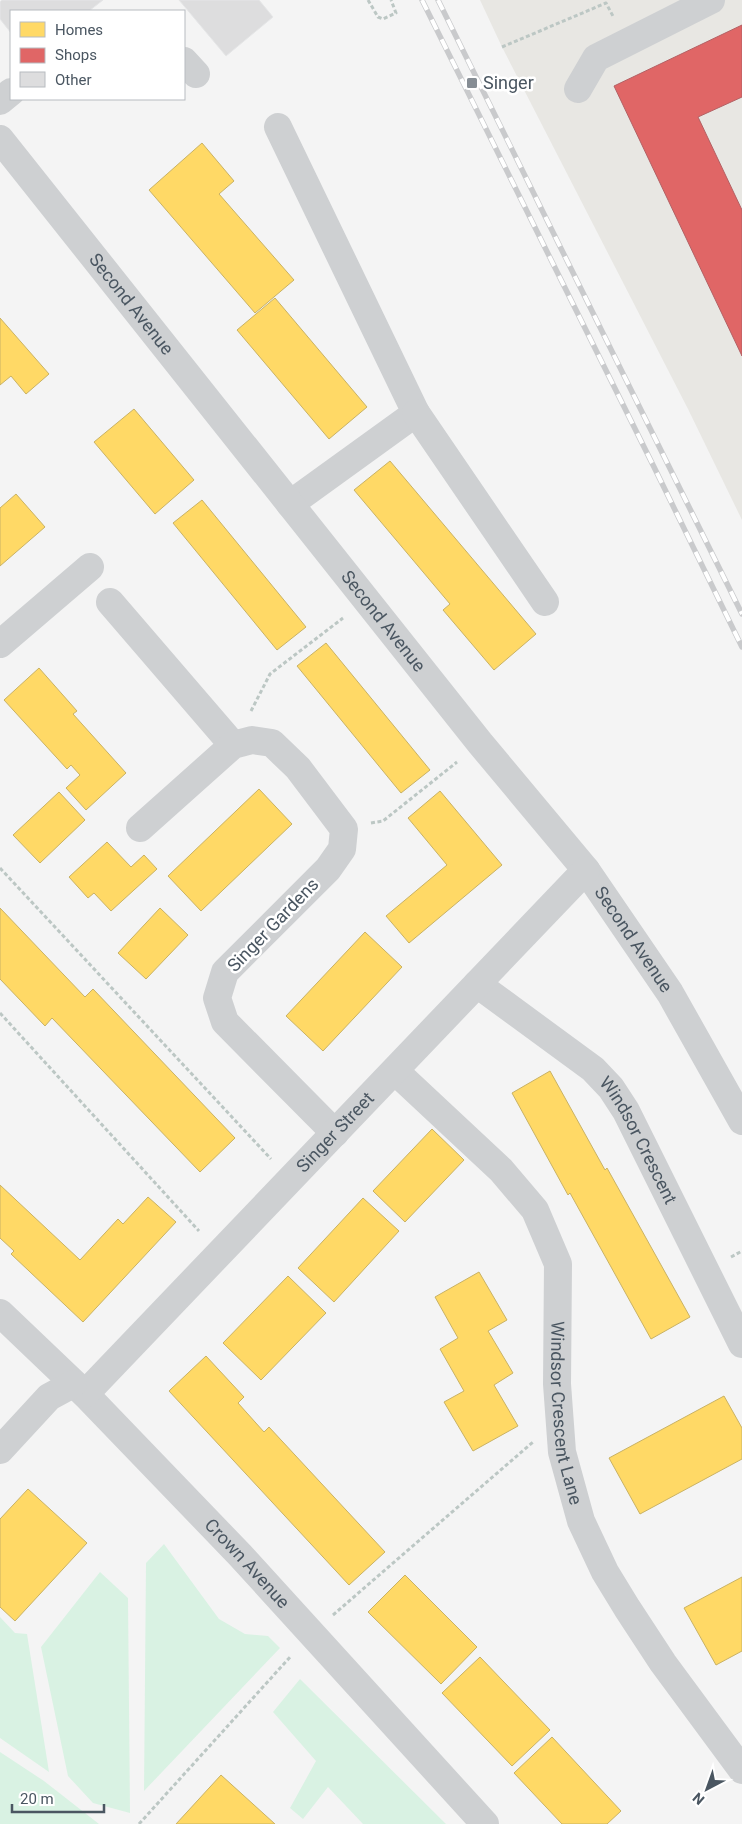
<svg xmlns="http://www.w3.org/2000/svg" width="742" height="1824" viewBox="0 0 742 1824" font-family="Roboto,sans-serif">
<style>
.commercial{fill:#e8e7e3}
.green{fill:#d9f2e3}
.homes{fill:#ffd966;stroke:#c9b264}
.shops{fill:#e06666;stroke:#b36164}
.building{fill:#ddddde;stroke:#e5e6e7}
.lines{fill:none;stroke-linecap:round;stroke-linejoin:round}
.path{stroke:#bcc7c4;stroke-width:3;stroke-dasharray:4 2.5;stroke-linecap:butt}
.minor{stroke:#ced0d2;stroke-width:28}
.rail-casing{stroke:#c9cacc;stroke-width:5.5}
.rail{stroke:#fff;stroke-width:4;stroke-dasharray:11;stroke-linecap:butt}
.poi-dot{fill:#868d94;stroke:#fff;stroke-width:2}
.labels{text-anchor:middle;stroke-width:5;stroke-linejoin:round;paint-order:stroke}
.poi-label{font-size:18px;fill:#4a5661;stroke:#fff;text-anchor:start}
.street-label{font-size:18px;fill:#4a5661;stroke:#fff}
</style>
<rect width="100%" height="100%" fill="#f4f4f4"/>
<!-- commercial -->
<path class="commercial" d="M480 0H742V520L688 409 502 47Z"/>
<!-- green -->
<path class="green" d="M164 1544 219 1619 245 1634 268 1636 280 1648 144 1791 146 1563Z
M100 1572 128 1598 130 1813 93 1803 68 1776 41 1647Z
M0 1617 15 1633 27 1634 49 1772 0 1738Z
M300 1679 446 1824H363L328 1787 303 1819 290 1808 316 1761 273 1712Z
M0 1752 44 1781 99 1824H0Z"/>
<!-- homes -->
<path class="homes" d="M202 143 234 181 219 194 294 280 255 313 149 190Z
M275 298 367 407 329 439 237 330Z
M0 318 49 374 26 394 11 376 0 385Z
M134 409 194 480 155 514 94 442Z
M390 461 536 634 494 670 443 610 450 604 354 490Z
M16 494 45 527 0 566V508Z
M202 500 306 627 277 650 173 523Z
M326 643 430 770 401 793 297 666Z
M39 668 77 711 73 714 126 773 86 810 66 788 80 775 71 765 67 769 4 700Z
M259 789 292 824 201 911 168 876Z
M440 791 502 865 409 943 386 916 447 865 408 818Z
M59 792 85 820 40 863 13 835Z
M107 842 131 867 144 855 157 869 111 911 94 893 88 898 69 877Z
M0 908 85 997 93 989 235 1138 200 1172 52 1018 45 1026 0 979Z
M160 908 188 935 146 979 118 953Z
M365 932 402 967 323 1051 286 1016Z
M550 1071 605 1170 607 1168 690 1317 651 1339 570 1193 568 1195 512 1093Z
M432 1129 464 1160 405 1222 373 1191Z
M0 1185 80 1260 118 1219 123 1224 148 1197 176 1222 83 1322 11 1254 14 1251 0 1238Z
M363 1198 399 1231 334 1302 298 1268Z
M479 1272 507 1320 488 1331 513 1373 494 1385 518 1426 473 1451 444 1402 464 1391 440 1349 458 1338 435 1297Z
M288 1276 326 1313 261 1380 223 1343Z
M206 1356 244 1397 238 1403 264 1432 269 1427 385 1552 349 1585 169 1391Z
M724 1396 742 1428V1459L640 1514 609 1458Z
M28 1489 87 1543 15 1621 0 1607V1519Z
M405 1575 477 1647 441 1684 368 1612Z
M742 1577V1651L716 1665 684 1608Z
M480 1657 550 1730 512 1766 442 1693Z
M552 1737 621 1811 607 1824H562L514 1773Z
M221 1775 275 1824H176Z"/>
<!-- shops -->
<path class="shops" d="M742 25V97L698 117 742 210V356L614 86Z"/>
<!-- building -->
<path class="building" d="M2 0H103L89 11H11V33L0 19V2Z
M179 0H259L273 17 226 56Z"/>
<g class="lines">
<!-- path -->
<path class="path" d="M368 0 378 17 383 19 396 13 391 0
M502 47 606 3 614 18
M251 711 270 674 343 618
M371 823 383 821 457 762
M0 868 271 1159
M0 1013 199 1231
M731 1257 742 1251
M333 1615 533 1442
M139 1824 291 1656"/>
<!-- minor -->
<g class="minor">
<path d="M184 61 196 74"/>
<path d="M578 89 596 58 711 0"/>
<path d="M0 101 11 92"/>
<path d="M278 127 416 413 290 504"/>
<path id="s1" d="M0 139 480 743 586 870 670 993 742 1121"/>
<path d="M416 413 545 602"/>
<path d="M110 602 233 745"/>
<path d="M0 644 90 567"/>
<path d="M140 828 233 745 252 740 272 743 298 768 344 829 342 849 328 869 225 972 217 998 225 1022 335 1133"/>
<path id="s2" d="M477 984 593 1069 611 1088 626 1111 742 1344"/>
<path id="s3" d="M395 1071 501 1170 535 1210 558 1264 557 1384 562 1452 581 1521 605 1572 627 1608 663 1663 742 1770"/>
<path id="s4" d="M0 1313 85 1394 240 1555 485 1824"/>
<path id="s5" d="M85 1394 586 870"/>
<path d="M0 1450 49 1397 73 1384"/>
</g>
<defs>
<path id="rail" d="M422 0 654 467 742 647
M438 0 742 614"/>
</defs>
<!-- rail casing -->
<use href="#rail" class="rail-casing"/>
<!-- rail -->
<use href="#rail" class="rail"/>
</g>
<!-- markers -->
<rect class="poi-dot" x="466" y="77" width="12" height="12" rx="2.5"/>
<g class="labels">
<!-- poi labels -->
<g class="poi-label">
<text x="483" y="89">Singer</text>
</g>
<!-- street labels -->
<g class="street-label">
<text dy="6" stroke="none"><textPath href="#s1" startOffset="211">Second Avenue</textPath></text>
<text dy="6" stroke="none"><textPath href="#s1" startOffset="616">Second Avenue</textPath></text>
<text transform="translate(273 925) rotate(-46)" y="6">Singer Gardens</text>
<text dy="6" stroke="none"><textPath href="#s1" startOffset="1021">Second Avenue</textPath></text>
<text dy="6" stroke="none"><textPath href="#s5" startOffset="362">Singer Street</textPath></text>
<text dy="6" stroke="none"><textPath href="#s2" startOffset="229">Windsor Crescent</textPath></text>
<text dy="6" stroke="none"><textPath href="#s3" startOffset="406">Windsor Crescent Lane</textPath></text>
<text dy="6" stroke="none"><textPath href="#s4" startOffset="352">Crown Avenue</textPath></text>
</g>
</g>
<!-- legend -->
<rect x="10" y="10" width="175" height="90" fill="#ffffff" stroke="#b7bbc0"/>
<rect x="20" y="22" width="25" height="15" fill="#ffd966" stroke="#b7bbc0"/>
<text x="55" y="35" font-size="15" fill="#4a5661">Homes</text>
<rect x="20" y="48" width="25" height="15" fill="#e06666" stroke="#b7bbc0"/>
<text x="55" y="60" font-size="15" fill="#4a5661">Shops</text>
<rect x="20" y="72" width="25" height="15" fill="#ddddde" stroke="#b7bbc0"/>
<text x="55" y="85" font-size="15" fill="#4a5661">Other</text>
<!-- north arrow -->
<g transform="translate(707 1789) rotate(221)" stroke="#ffffff" stroke-width="4" paint-order="stroke">
<path d="M0-4L9 19L0 12L-9 19Z" fill="#4a5661"/>
<text y="-8" font-size="14" font-weight="bold" text-anchor="middle" fill="#4a5661">N</text>
</g>
<!-- scale -->
<path d="M12 1804v8h92v-8" fill="none" stroke="#4a5661" stroke-width="2.5"/>
<text x="20" y="1804" font-size="15" fill="#4a5661" stroke="#ffffff" stroke-width="4" paint-order="stroke">20 m</text>
</svg>
